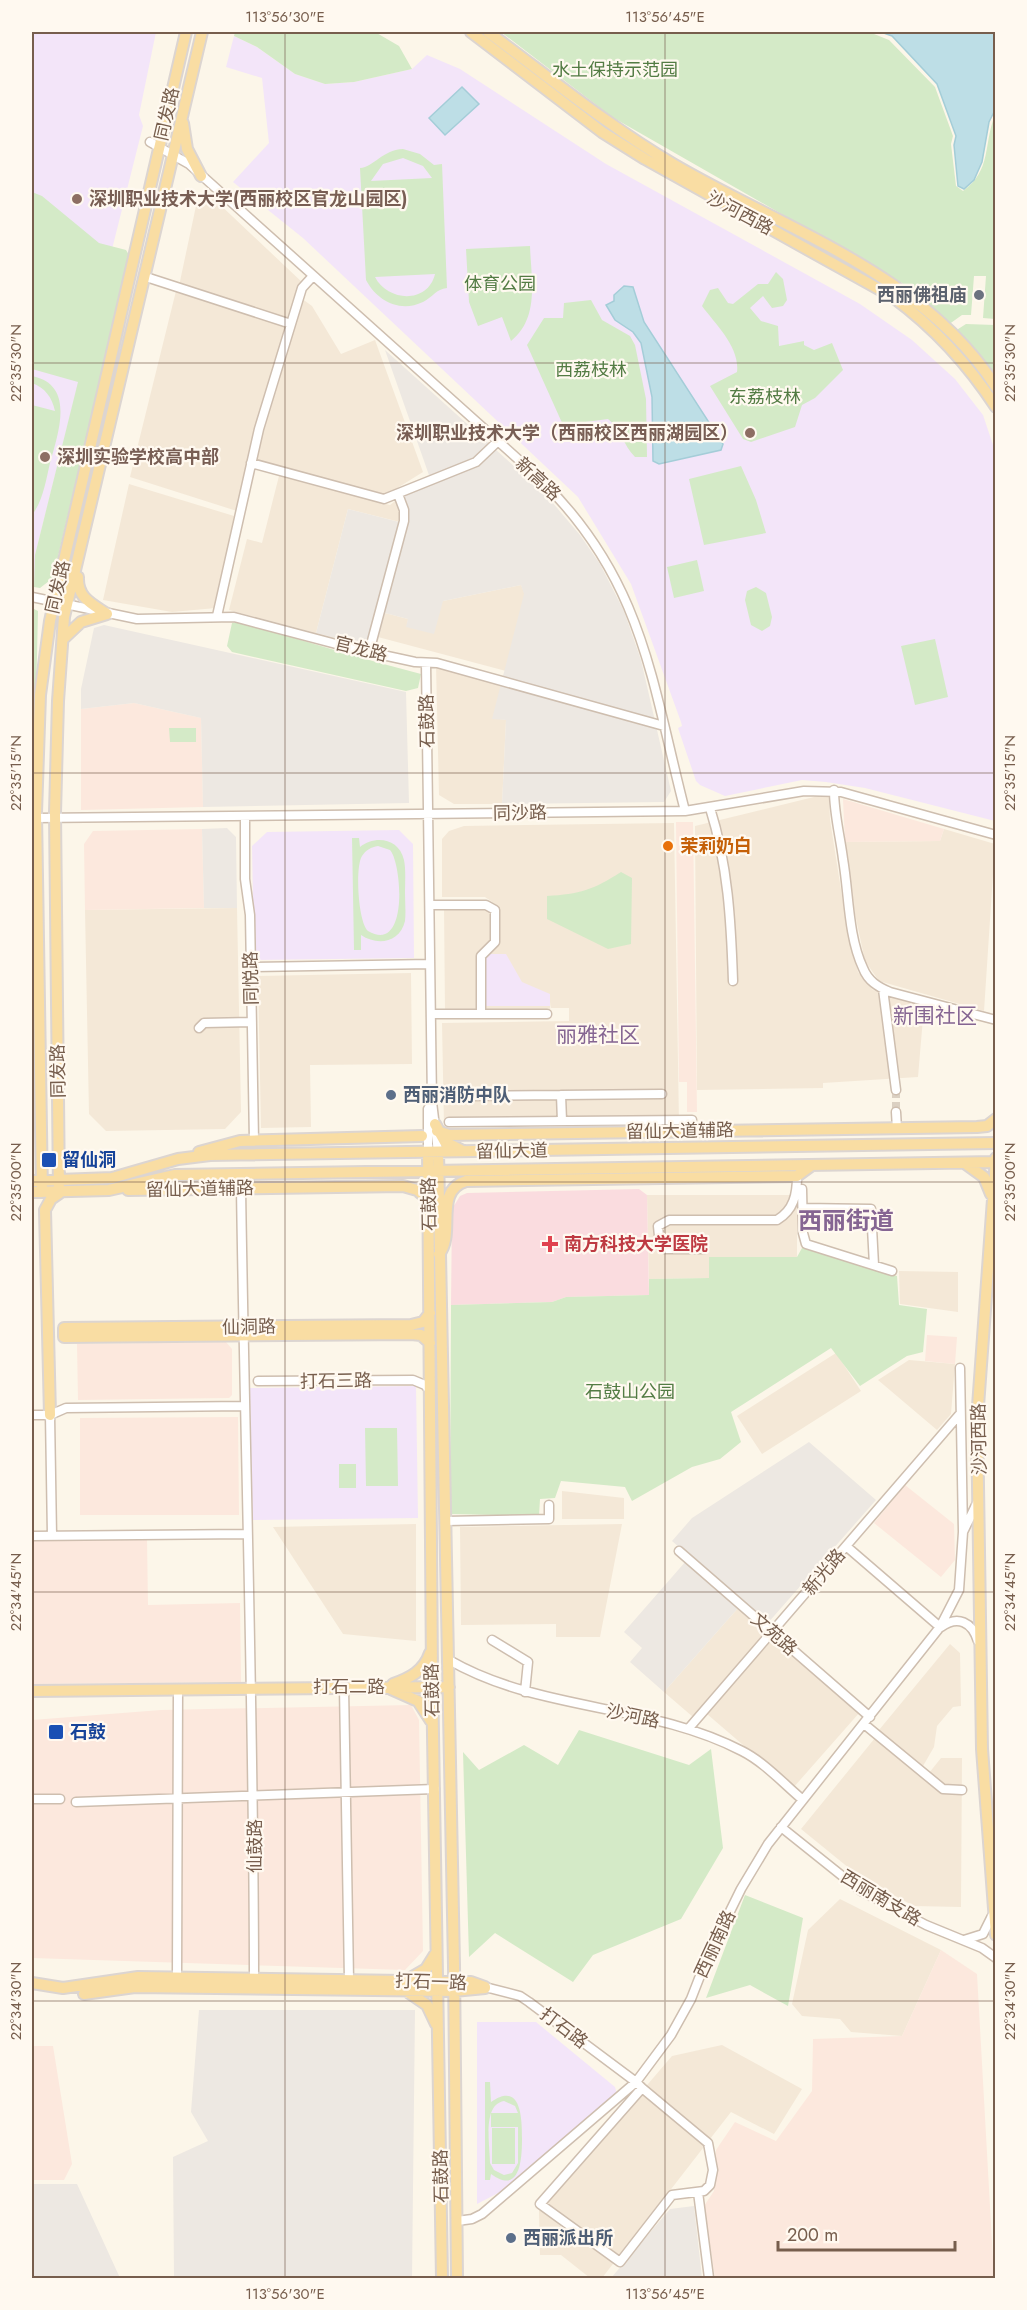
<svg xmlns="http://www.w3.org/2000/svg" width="1027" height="2310" viewBox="0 0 1027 2310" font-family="Jost,'Noto Sans SC',sans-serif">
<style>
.residential{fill:#f4e8d7}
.commercial{fill:#fce8dd}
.industrial{fill:#ede8e2}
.education{fill:#f3e5f9}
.medical{fill:#fadcdf}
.green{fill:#d4eac7;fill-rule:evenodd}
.water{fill:#bddee6;stroke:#a4cdd8;stroke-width:1.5}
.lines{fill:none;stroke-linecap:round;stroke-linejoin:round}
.minor-tunnel{stroke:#dbd0c2;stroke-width:8;stroke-dasharray:8 4;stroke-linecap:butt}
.minor-casing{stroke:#cebeaf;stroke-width:11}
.major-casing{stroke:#dcd5d1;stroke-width:14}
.minor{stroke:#fff;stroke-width:8}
.major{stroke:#f9dda3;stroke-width:10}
.ticks{fill:none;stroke:#775e4d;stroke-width:1.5;stroke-opacity:0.45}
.education-dot{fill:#8d6e63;stroke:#fff9f0;stroke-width:2}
.worship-dot{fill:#6b7280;stroke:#fff9f0;stroke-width:2}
.food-dot{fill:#e8710a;stroke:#fff9f0;stroke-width:2}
.service-dot{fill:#5c6f8a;stroke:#fff9f0;stroke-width:2}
.transit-dot{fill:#1a4fb4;stroke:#fff9f0;stroke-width:2}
.health-dot{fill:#e0444e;stroke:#fff9f0;stroke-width:2}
.labels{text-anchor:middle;stroke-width:4.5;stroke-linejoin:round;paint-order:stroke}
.park-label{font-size:18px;fill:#537c44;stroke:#fff9f0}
.street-label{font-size:18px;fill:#775e4d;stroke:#fff9f0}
.education-label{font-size:18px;font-weight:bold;fill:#785e54;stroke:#fff9f0;text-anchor:start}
.worship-label{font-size:18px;font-weight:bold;fill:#5b616d;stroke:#fff9f0;text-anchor:end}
.food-label{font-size:18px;font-weight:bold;fill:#c56008;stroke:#fff9f0;text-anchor:start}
.service-label{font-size:18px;font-weight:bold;fill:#4e5e75;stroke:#fff9f0;text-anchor:start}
.transit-label{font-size:18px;font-weight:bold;fill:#164399;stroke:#fff9f0;text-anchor:start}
.health-label{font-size:18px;font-weight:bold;fill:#be3a42;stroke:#fff9f0;text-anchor:start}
.quarter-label{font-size:21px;fill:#856592;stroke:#fff9f0}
.district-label{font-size:24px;font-weight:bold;fill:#856592;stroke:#fff9f0}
.neatline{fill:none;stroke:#775e4d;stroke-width:2}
.ticks-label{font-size:15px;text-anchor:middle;fill:#775e4d}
</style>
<rect width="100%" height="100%" fill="#fcf6e9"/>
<!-- residential -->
<path class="residential" d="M206 197 213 198 304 284 291 321 179 286 196 206Z
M176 291 293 328 301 298 312 306 341 354 375 340 423 472 386 495 256 460 240 512 130 477Z
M279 476 390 505 403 495 409 511 408 524 348 509 316 633 229 610 247 539 262 543Z
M129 484 234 516 216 608 172 612 103 600Z
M521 585 525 594 506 671 378 637 385 613 408 619 407 626 443 601Z
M436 665 503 685 493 718 506 720 502 804H454L439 795Z
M818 796 829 797 830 820 845 915 858 972 873 990 924 1006 918 1077 823 1083V1088L697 1090 695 826Z
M674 823 679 1123 444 1126 442 1023 569 1021V1008H551V1002L550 1010 445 1011 444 907H496L498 944V906L485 897H442V839L449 831 464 826Z
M944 829 995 844 984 1011 879 981 865 961 855 914 845 842 940 841Z
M237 908 241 1112 225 1129 106 1131 89 1114 85 910Z
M411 973 412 1064 310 1065 311 1127 261 1128 258 976Z
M647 1195H797V1257H709V1278L649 1279Z
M899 1271 958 1272V1312L900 1304Z
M836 1353 861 1391 762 1454 737 1416Z
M909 1360 955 1364 951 1414 937 1430 878 1380Z
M562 1491 624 1498V1519H562Z
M416 1524V1641L343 1634 273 1527Z
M622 1524 600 1637H556V1624L461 1625 460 1527Z
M739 1607 768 1632 693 1717 664 1692Z
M774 1638 860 1712 793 1788 707 1714Z
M950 1644 960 1653 961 1706 953 1707 937 1726 934 1747 923 1766 879 1730Z
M875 1738 925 1778 941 1758H962L961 1907 914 1906 860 1877 801 1829Z
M840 1899 941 1950 902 2036 851 2032 840 2019 802 2016 792 2004 808 1930Z
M722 2045 802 2089 774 2134 731 2112 602 2278H590L561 2255H540L539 2211 672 2056Z"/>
<!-- commercial -->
<path class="commercial" d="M134 703 201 718 203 807 81 810V709Z
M843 799 944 829 940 841 845 842Z
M676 822H693L697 1112H687V1082H679Z
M202 829 204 908 85 910 84 844 93 831Z
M927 1335 957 1337 955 1364 925 1361Z
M226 1342 232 1349V1395L229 1398 78 1400 77 1344Z
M238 1417 239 1515H80V1418Z
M905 1485 954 1524 955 1560 941 1577 874 1523Z
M147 1539 148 1605 240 1603 241 1682 32 1684V1541Z
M411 1705 419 1720 423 1951 405 1970 32 1958V1720L161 1710Z
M941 1950 977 1974 994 2278H715L704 2206 714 2191 716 2150 735 2122 776 2141 812 2091 813 2039 902 2036Z
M32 2046H53L72 2164 64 2180H32Z"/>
<!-- industrial -->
<path class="industrial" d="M385 350 546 495 580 535 600 564 624 611 641 660 671 791 664 802 502 804 506 720 492 719 524 594 521 585 443 601 434 634 406 627 408 619 385 613 376 648 316 633 348 509 407 524 409 511 403 495 430 478Z
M104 625 406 692 409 803 203 807 201 718 134 703 81 709V689L94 628Z
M227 828 236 837 237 908H204L202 829Z
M809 1442 876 1500 767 1624 672 1541 692 1518Z
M686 1561 739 1607 664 1692 630 1662 642 1648 624 1632Z
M199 2010H415L412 2278H174L173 2157 208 2141 191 2112Z
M32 2184H77L120 2278H32Z
M694 2206 702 2278H611L670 2209Z"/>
<!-- education -->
<path class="education" d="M32 32H156L139 115 143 126 35 555V581L32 597Z
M234 36 257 47 295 74 325 84 354 82 412 69 427 55 460 69 606 164 860 304 912 340 955 379 983 415 995 451V821L865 788 826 782 802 780 725 796 700 785 696 781 678 728 682 726 681 722 631 584 578 497 303 238 233 182 269 143 262 78 226 67Z
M399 830 413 844 414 958 254 960 252 846 267 832Z
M485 954H506L522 982 550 994V1006H485Z
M416 1386 418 1518 252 1520 250 1388Z
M477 2022H536L615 2087 617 2094 502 2191 477 2204Z"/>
<!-- medical -->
<path class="medical" d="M639 1189 647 1195 649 1295 566 1297 552 1302 451 1305 452 1209 460 1196 467 1193Z"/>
<!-- green -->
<path class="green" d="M235 32H375L399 46 412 69 354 82 325 84 295 74 257 47 234 36Z
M501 32H869L889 40 935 87 953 136 951 144 956 186 963 191C992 170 983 145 995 115V319L983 318 986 276H974L971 315H962L948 325 902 283 612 117Z
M403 149 420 154 434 165 442 164 447 288C436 289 433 297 423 302 400 313 377 301 366 280L360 168C374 167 382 150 403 149ZM403 158 423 166 432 178 371 181 383 164ZM435 274C428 304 388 302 375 277Z
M32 192 42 196 99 243 126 250 129 255 53 578 40 588 34 587 35 555 78 382 32 369Z
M530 246C531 278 540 318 511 341L502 317 478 326 469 302 466 249Z
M776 272 783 279 787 300 783 306 772 308 763 296 750 308 761 321 778 326 779 346 804 341V345L814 350 832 343 843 370 815 398 802 405 795 427 751 442 743 439 710 386 737 372C740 347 716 325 702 306L710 290 718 288 728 303 733 304 758 284H768Z
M591 300 602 320 630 336 635 345 646 399 647 457H635C623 445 621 429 608 419L563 425 527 345 544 318H563L564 303Z
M966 324 995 325V377L955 331Z
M32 376C76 385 58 433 50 463 46 480 43 501 32 515V405L55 411C52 397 45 388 32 383Z
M741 466 756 500 766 533 704 545 689 479Z
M697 560 704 591 674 598 667 567Z
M756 587 766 593 772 617 770 626 762 631 751 625 745 600 747 591Z
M32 608 38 611 32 874Z
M238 622C299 639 359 658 421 674L418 688 406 691 232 652 227 646 232 623Z
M935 639 948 697 915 705 901 646Z
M169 728H196V742H170Z
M352 838H359L360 847C375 835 399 838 404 860 406 870 405 882 405 893 405 902 406 912 405 921 400 943 377 946 361 935V950H354ZM378 846 390 850C402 863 409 955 368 931 358 922 355 867 362 856 366 850 371 847 378 846Z
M621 872 632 878 631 944 608 949 547 919V896C580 894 593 890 621 872Z
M802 1248 897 1276 899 1305 927 1309 923 1352 907 1356 860 1386 831 1348 731 1412 741 1442 720 1459 692 1467 632 1501 625 1487 561 1481 555 1498 540 1499 539 1516 450 1514 451 1305 552 1302 566 1297 649 1295V1279L709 1278V1257H797Z
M365 1428H397L398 1486H366Z
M339 1464H356V1488H339Z
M579 1730 689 1765 711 1749 723 1848 681 1919 593 1955 573 1982 495 1933 469 1957 463 1752 479 1770 524 1745 558 1765Z
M745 1895 803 1918 788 2006 750 1985 706 1998Z
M485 2082H490L491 2102C521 2081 522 2118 522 2138 522 2157 521 2196 491 2174L490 2180H485ZM504 2101 515 2106 518 2113H491V2127H518V2163L512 2173 504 2175 494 2170 490 2163C490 2145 482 2105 504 2101Z
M492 2128H515V2164H492Z"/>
<!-- water -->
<path class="water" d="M881 32H995V110L989 122 982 162 974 180 964 189 958 186 954 145 956 136 937 84 892 36Z
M462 87 479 104 445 135 429 118Z
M624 286 633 287 644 322 723 444 721 450 659 464 653 461 652 397 641 343 633 332 615 320 606 305 614 301V295Z"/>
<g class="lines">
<!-- minor-tunnel -->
<path class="minor-tunnel" d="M896 1090V1112"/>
<defs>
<path id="minor" d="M150 142 189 164 539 478C643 579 651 679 685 811
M146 277 291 324
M251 463 384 499 476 462 497 442
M32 597 137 619 234 617 355 649 415 662 437 663 664 726
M217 616 259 429 302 288 313 276
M369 652 404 521V510L398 494
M426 663 432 1102 438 1152
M834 790C834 814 840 835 843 859 849 894 848 936 863 968 868 981 878 987 890 992L996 1020
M710 808C728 865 731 921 733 981
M245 816V879L250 915 254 1141
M36 818 685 811 804 791 841 792 996 835
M430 905H486L495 910V942L481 956V1014
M251 967 430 964
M883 989 896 1090
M431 1014H547
M199 1028 204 1023 252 1022
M464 1096 561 1095
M896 1112 897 1129
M562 1121 561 1095 662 1094
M449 1122 692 1120
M428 1152V1109L432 1102
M241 1188C245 1454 254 1718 254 1984
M802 1189 803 1233 806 1244 892 1271
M803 1208 871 1209 874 1265
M704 1249H665L660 1246 658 1226 669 1220H777C794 1210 797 1194 797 1176
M960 1368 963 1532
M258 1381 413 1380 425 1385 430 1391
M32 1415H50L66 1408 244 1406
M50 1415 52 1536
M445 1521 549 1519V1505
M32 1536 246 1534
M846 1546 940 1627
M679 1551 870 1717
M941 1627C958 1615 972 1622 978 1641
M492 1640 528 1662 525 1692
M449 1660C539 1712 650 1703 742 1751 764 1762 784 1784 803 1800
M344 1687 349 1980
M864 1724 943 1789 962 1790
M689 1728 959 1415
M32 1799H60
M76 1802 435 1789
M781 1827 861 1891 926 1925 982 1948 996 1958
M964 1940 983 1934 992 1916
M177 1979 178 1689
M485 1987 520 1996 529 2002 636 2082 642 2088 708 2143 713 2170 710 2185 704 2191 672 2195 620 2262 540 2204 642 2088
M698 2192 709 2278
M457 2221 472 2219 482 2214 636 2082 671 2035 691 1999 707 1958 741 1889 768 1844 940 1627 959 1590 963 1532 977 1503"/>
<path id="major" d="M471 32 602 132 645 159 893 297C935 328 968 364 996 407
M488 32C549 77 608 126 673 164 784 229 924 274 996 387
M183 123 187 149 201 176
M78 577C77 598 92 604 107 614
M64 638 81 622 107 614
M435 1124 445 1142 461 1150
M437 1131 449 1135 977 1127 987 1126 996 1119
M199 1152 240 1141 422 1136
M428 1152 432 1674 442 2278
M438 1152 454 1965 457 2278
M996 1158 977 1420 982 1749 996 1935
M966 1164 984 1177 991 1194
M32 1181 112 1178 178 1159 210 1155 996 1143
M128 1190 403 1186 417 1190 429 1200
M32 1192 109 1190 175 1175 996 1162
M42 1192 36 813 40 695 50 621 186 32
M59 1192 55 813 58 701 64 617 202 32
M439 1254C456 1233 433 1191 466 1181L797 1176 812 1165
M430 1313 423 1322 411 1325 64 1328V1337L411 1334 421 1335 430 1343
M50 1415 45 1210 51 1199 61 1192
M393 1684C410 1678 424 1671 430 1653
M391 1689 418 1701 431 1721
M32 1691 449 1687
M407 1980 426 1969 436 1953
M32 1983 63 1988 138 1977 471 1982 485 1987
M408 1992 427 2005 436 2024
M84 1994 135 1987 454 1991 485 1988"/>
</defs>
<!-- minor casing -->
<use href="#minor" class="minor-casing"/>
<!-- major casing -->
<use href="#major" class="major-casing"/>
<!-- minor -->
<use href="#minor" class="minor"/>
<!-- major -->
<use href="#major" class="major"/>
</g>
<!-- ticks -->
<path class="ticks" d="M285 32V2278M665 32V2278M32 363H996M32 773H996M32 1182H996M32 1592H996M32 2001H996"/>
<!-- markers -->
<g class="education-dot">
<circle cx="77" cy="199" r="6"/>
<circle cx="750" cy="433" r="6"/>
<circle cx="45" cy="457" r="6"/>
</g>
<circle class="worship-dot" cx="979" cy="295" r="6"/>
<circle class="food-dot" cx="668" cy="846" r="6"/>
<g class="service-dot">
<circle cx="391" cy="1095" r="6"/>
<circle cx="511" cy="2238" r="6"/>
</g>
<g class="transit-dot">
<rect x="41" y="1152" width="16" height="16" rx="3"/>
<rect x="48" y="1724" width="16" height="16" rx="3"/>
</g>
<path class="health-dot" d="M547 1235h6v6h6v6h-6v6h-6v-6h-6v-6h6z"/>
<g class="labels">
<!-- park labels -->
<g class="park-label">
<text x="615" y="76">水土保持示范园</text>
<text x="500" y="290">体育公园</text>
<text x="591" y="376">西荔枝林</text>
<text x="765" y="403">东荔枝林</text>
<text x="630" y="1398">石鼓山公园</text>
</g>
<!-- street labels -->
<g class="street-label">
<text transform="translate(167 114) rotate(-77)" y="6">同发路</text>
<text transform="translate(740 213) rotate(28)" y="6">沙河西路</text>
<text transform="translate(538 479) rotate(43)" y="6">新高路</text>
<text transform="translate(58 587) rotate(-77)" y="6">同发路</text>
<text transform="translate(361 649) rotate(14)" y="6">官龙路</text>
<text transform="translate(427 721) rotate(-91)" y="6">石鼓路</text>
<text transform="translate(520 813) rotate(-1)" y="6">同沙路</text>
<text transform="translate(251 978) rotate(-91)" y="6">同悦路</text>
<text transform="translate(58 1071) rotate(-91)" y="6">同发路</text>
<text transform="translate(680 1131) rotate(-1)" y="6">留仙大道辅路</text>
<text transform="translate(512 1151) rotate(-1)" y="6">留仙大道</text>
<text transform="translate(200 1189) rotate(-1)" y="6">留仙大道辅路</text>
<text transform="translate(429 1204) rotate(-91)" y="6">石鼓路</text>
<text transform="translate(249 1327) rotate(-1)" y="6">仙洞路</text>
<text transform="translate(336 1381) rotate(-1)" y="6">打石三路</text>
<text transform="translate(979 1439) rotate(-91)" y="6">沙河西路</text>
<text transform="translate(824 1572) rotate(-50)" y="6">新光路</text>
<text transform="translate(774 1634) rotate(41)" y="6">文苑路</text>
<text x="349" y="1693">打石二路</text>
<text transform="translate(432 1690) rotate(-91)" y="6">石鼓路</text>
<text transform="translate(633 1716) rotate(12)" y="6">沙河路</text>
<text transform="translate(255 1846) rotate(-90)" y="6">仙鼓路</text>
<text transform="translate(881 1898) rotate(31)" y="6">西丽南支路</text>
<text transform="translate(715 1944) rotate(-65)" y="6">西丽南路</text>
<text transform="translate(431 1982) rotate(2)" y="6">打石一路</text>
<text transform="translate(564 2028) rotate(37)" y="6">打石路</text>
<text transform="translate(441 2176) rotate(-91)" y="6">石鼓路</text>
</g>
<!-- education labels -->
<g class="education-label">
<text x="89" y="205">深圳职业技术大学(西丽校区官龙山园区)</text>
<text x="738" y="439" text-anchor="end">深圳职业技术大学（西丽校区西丽湖园区）</text>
<text x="57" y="463">深圳实验学校高中部</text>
</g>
<!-- worship labels -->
<g class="worship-label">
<text x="967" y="301">西丽佛祖庙</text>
</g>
<!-- food labels -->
<g class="food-label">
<text x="680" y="852">茉莉奶白</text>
</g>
<!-- service labels -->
<g class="service-label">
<text x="403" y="1101">西丽消防中队</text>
<text x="523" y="2244">西丽派出所</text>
</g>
<!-- transit labels -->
<g class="transit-label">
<text x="62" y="1166">留仙洞</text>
<text x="70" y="1738">石鼓</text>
</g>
<!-- health labels -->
<g class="health-label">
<text x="564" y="1250">南方科技大学医院</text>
</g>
<!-- quarter labels -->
<g class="quarter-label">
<text x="935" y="1023">新围社区</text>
<text x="598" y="1042">丽雅社区</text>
</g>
<!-- district labels -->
<g class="district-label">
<text x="846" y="1229">西丽街道</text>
</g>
</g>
<!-- border -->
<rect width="1027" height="2310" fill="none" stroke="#fff9f0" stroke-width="66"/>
<!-- scale -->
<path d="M778 2241v9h177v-9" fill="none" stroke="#775e4d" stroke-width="3"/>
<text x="787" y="2241" font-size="18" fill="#775e4d" stroke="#fff9f0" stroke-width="4.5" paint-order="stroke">200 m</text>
<rect x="33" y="33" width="961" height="2244" class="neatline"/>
<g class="ticks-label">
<text x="285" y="22">113°56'30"E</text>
<text x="665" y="22">113°56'45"E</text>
<text transform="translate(16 363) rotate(-90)" y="5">22°35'30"N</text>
<text transform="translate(1010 363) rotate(-90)" y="5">22°35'30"N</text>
<text transform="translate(16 773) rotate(-90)" y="5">22°35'15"N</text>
<text transform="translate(1010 773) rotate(-90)" y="5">22°35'15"N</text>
<text transform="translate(16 1182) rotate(-90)" y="5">22°35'00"N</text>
<text transform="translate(1010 1182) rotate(-90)" y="5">22°35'00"N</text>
<text transform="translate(16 1592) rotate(-90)" y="5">22°34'45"N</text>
<text transform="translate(1010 1592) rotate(-90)" y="5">22°34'45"N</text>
<text transform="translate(16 2001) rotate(-90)" y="5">22°34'30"N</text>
<text transform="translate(1010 2001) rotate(-90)" y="5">22°34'30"N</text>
<text x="285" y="2299">113°56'30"E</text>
<text x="665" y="2299">113°56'45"E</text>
</g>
</svg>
